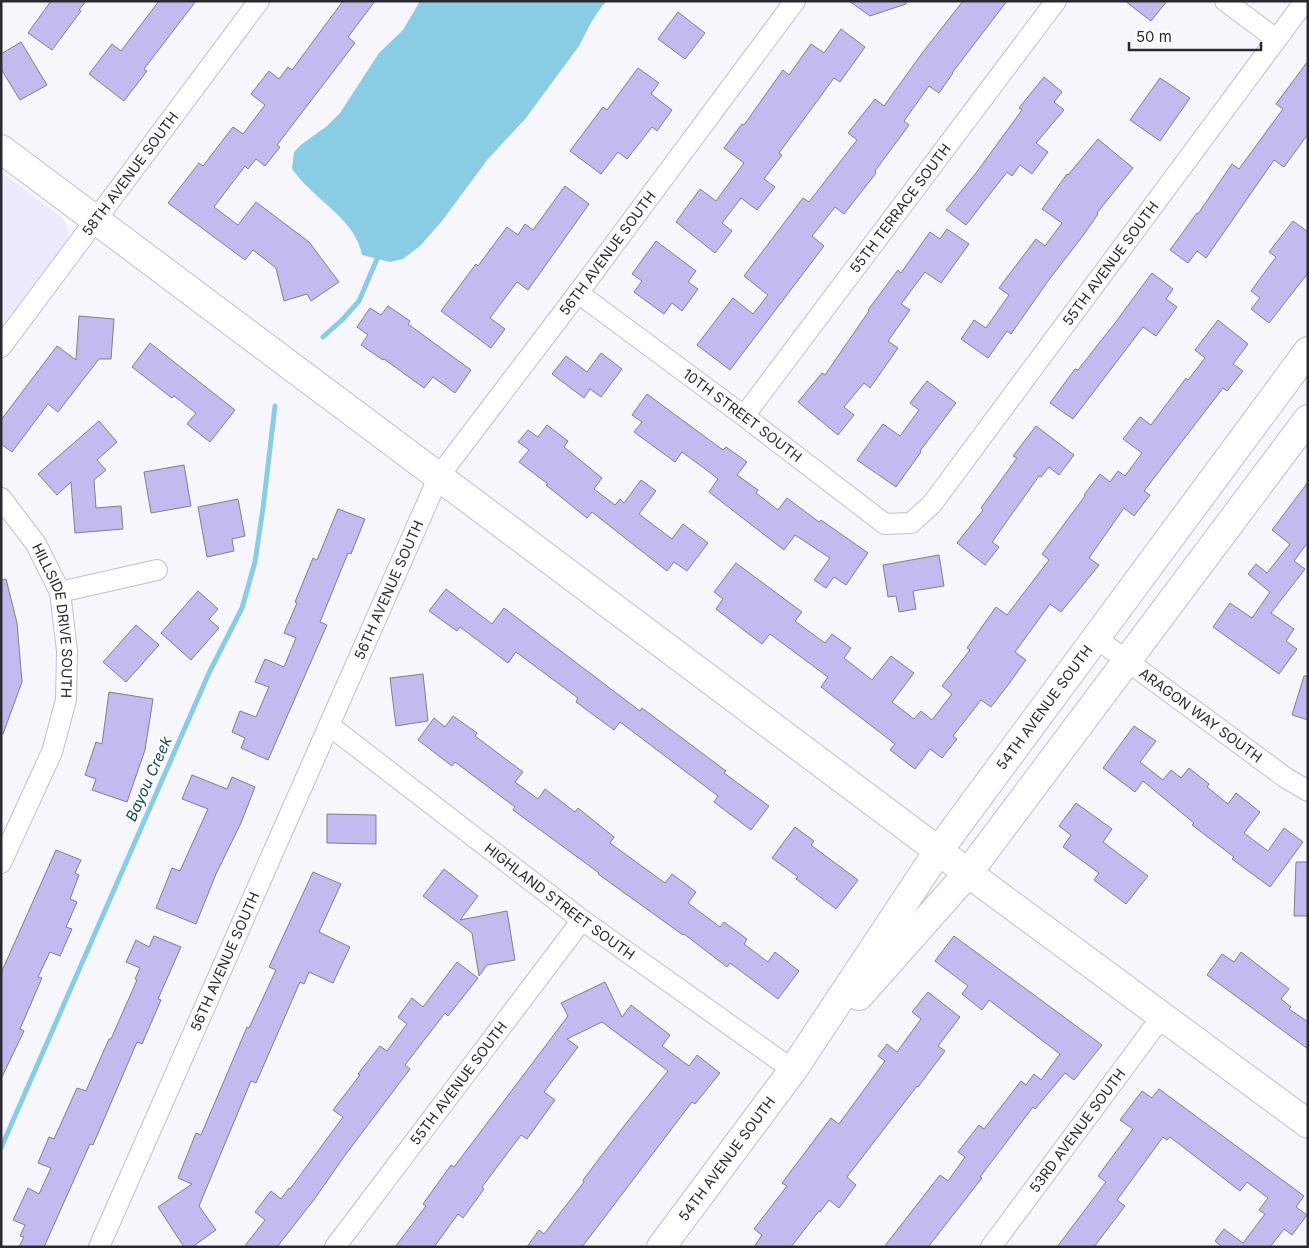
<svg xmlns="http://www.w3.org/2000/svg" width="1309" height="1248" viewBox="0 0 1309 1248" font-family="Inter,sans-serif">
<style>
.built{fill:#eceafe}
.water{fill:#8acce3}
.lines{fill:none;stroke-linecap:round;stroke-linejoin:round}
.stream{stroke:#8acce3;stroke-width:5}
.building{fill:#c2bbef;stroke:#807e8e}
.street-casing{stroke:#c0becf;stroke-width:22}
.secondary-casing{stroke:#c0becf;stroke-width:30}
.street{stroke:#fff;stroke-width:20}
.secondary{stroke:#fff;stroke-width:28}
.labels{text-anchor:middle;stroke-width:4;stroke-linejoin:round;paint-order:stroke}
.street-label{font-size:14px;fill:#2a2930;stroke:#fff}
.water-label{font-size:15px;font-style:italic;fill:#124a5a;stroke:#fff}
</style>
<rect width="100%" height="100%" fill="#f7f6fd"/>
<!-- built -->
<path class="built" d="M1 172 61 217 68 227V238L63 248 1 331Z"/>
<!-- water -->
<path class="water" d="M420 1H607L602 6 592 21 579 46 526 118 488 159 442 221 420 246 403 259 390 262 362 255C356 224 328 208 308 187 302 182 297 175 292 169L294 152 302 144 327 126 340 113 379 53 403 30Z"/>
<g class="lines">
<!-- stream -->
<path class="stream" d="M323 337 343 319 359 301 377 259
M1 1148 209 673 242 608 255 562 263 508 275 406"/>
</g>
<!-- building -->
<path class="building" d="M51 1H86L79 10 81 11 52 50 28 33Z
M159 1H196L144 69 147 71 124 101 89 74 112 44 121 51Z
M343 1H375L348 37 355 43 277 145 280 147 265 166 256 159 248 169 245 166 214 207 238 225 256 202 309 242 339 282 311 301 307 294 284 301 276 268 253 250 245 260 168 203 199 163 203 166 233 127 243 134 265 105 251 94 269 71 279 79 288 67 292 70Z
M849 1H906V4L870 16Z
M963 1H1007L952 73H953L939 93 929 86 904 121 909 125 875 171 876 173 844 214 835 207 812 236 824 246 730 370 697 345 733 298 753 314 768 295 744 276 803 198 809 202 857 140 848 133 875 99 884 106 923 52Z
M1125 1H1167L1151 21Z
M678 12 705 33 685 59 658 39Z
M841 29 865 47 840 82 834 78 779 153 782 155 764 179 775 187 757 210 741 198 722 223 732 231 715 253 676 222 700 189 716 201 744 163 724 148 742 124 744 125 783 70 789 75 811 44 824 53Z
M21 42 47 85 20 100 1 69V54Z
M1308 61V134L1284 167 1274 160 1206 258 1197 251 1188 263 1170 250 1197 213 1198 214 1232 164 1239 169 1283 109 1276 104Z
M638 68 659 83 651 94 672 110 657 131 652 127 627 159 618 152 601 174 570 151 603 107 607 110Z
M1044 77 1062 92 1054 102 1064 110 1036 143 1048 152 1032 174 1020 165 1012 176 1007 172 966 225 946 210 976 173 1022 110 1019 108Z
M1160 78 1190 98 1160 141 1130 120Z
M1098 139 1133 168 1097 213 1098 214 1082 237 1048 281 1011 334 1007 331 988 358 961 339 974 320 986 328 1009 295 999 288 1008 276 1036 239 1045 246 1062 223 1042 209 1067 174 1068 175Z
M565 186 589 204 528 290 517 282 490 318 505 329 491 348 441 311 476 264 478 266 507 227 518 235 525 224 533 230Z
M1293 221 1308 232V273L1269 323 1251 309 1260 298 1251 291 1276 257 1269 252Z
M947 229 969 244 941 283 925 272 901 304 910 310 888 341 898 348 870 388 864 383 844 407 854 415 838 435 798 402 822 373 825 375 869 311 868 310 898 270 901 273 930 232 940 239Z
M656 241 696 271 688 282 698 289 682 311 672 303 664 314 634 292 642 281 632 274Z
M1152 273 1173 289 1166 299 1177 307 1156 336 1143 327 1073 419 1050 403 1075 369 1078 370 1115 323Z
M388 306 410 321 408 324 471 370 455 393 433 377 424 388 384 359 383 360 361 345 368 335 357 327 370 308 381 315Z
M79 316 114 319 111 359H99L58 412 48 404 12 452 1 444V420L57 346 76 360Z
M1218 320 1248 344 1233 364 1243 371 1227 391 1223 388 1144 491 1150 495 1134 516 1124 508 1089 558 1099 565 1061 612 1050 604 1015 652 1026 660 1008 685 991 707 981 700 953 736 957 739 942 758 930 749 915 769 890 750 895 744 821 687 828 677 770 634 762 644 716 609 723 599 714 592 736 563 802 612 795 621 825 643 832 634 851 648 844 658 872 680 891 656 914 673 892 702 914 719 921 711 932 720 952 694 942 686 970 650 967 648 996 607 1007 615 1049 560 1042 554 1085 496 1084 495 1100 474 1110 482 1118 471 1125 476 1142 453 1123 439 1140 417 1151 425 1186 378 1188 380 1205 358 1195 350Z
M150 343 235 410 210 442 187 424 196 413 174 396 172 398 132 367Z
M601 353 622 369 601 397 590 389 584 398 552 374 566 356 587 372Z
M927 381 956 403 920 451 921 452 896 487 857 460 883 424 900 436 919 410 910 403Z
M647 394 723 450 726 447 747 462 737 475 758 490 756 493 778 510 787 498 819 522 821 520 868 553 846 585 834 577 826 588 814 580 830 558 795 535 784 550 709 492 718 479 708 471 682 452 675 462 634 432 642 422 632 415Z
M99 421 117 442 97 460 106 470 94 480 96 508 121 506 123 529 75 533 71 482 57 495 38 474Z
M547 425 568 441 564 447 602 478 594 489 615 505 620 499 624 503 641 480 656 491 639 514 672 539 683 524 708 543 687 571 674 562 667 571 592 512 587 518 546 485 548 484 519 462 529 450 518 442 528 430 538 437Z
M1036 426 1074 455 1059 475 1049 467 1041 477 1039 476 992 542 999 547 985 565 957 543 983 510 981 508 1017 458 1013 456Z
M184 465 191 506 151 513 144 472Z
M1308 482V542L1294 561 1305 569 1271 613 1294 629 1286 641 1297 649 1279 674 1213 627 1230 603 1252 618 1270 592 1248 574 1256 564 1267 573 1290 544 1272 530Z
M238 499 245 536 232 539 234 551 207 557 198 507Z
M338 509 365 519 351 554 348 553 320 622 327 625 268 760 241 748 245 738 232 732 240 711 256 717 269 687 255 682 265 659 284 667 296 638 284 633 297 603 295 602 313 558 317 560Z
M939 555 944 586 913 591 916 609 899 612 896 596 888 597 883 565Z
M6 579 17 623 22 682 3 734H1V580Z
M446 589 492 624 504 608 640 711 642 708 726 771 724 773 769 806 751 830 714 802 718 796 620 722 614 730 576 702 578 698 516 652 508 663 460 627 457 631 429 611Z
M198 591 218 609 209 619 219 628 191 660 161 633Z
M136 625 159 645 126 682 103 662Z
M423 674 428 721 396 726 390 678Z
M1304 676H1308V720L1292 715Z
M109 692 153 699 145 750 127 802 92 790 96 779 85 775 96 742 102 744Z
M453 716 477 733 475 736 523 772 515 782 538 799 545 789 575 812 578 808 614 837 610 843 665 883 672 874 696 892 688 903 720 927 724 922 747 939 744 944 768 962 775 952 799 971 778 999 730 963 727 967 684 934 683 935 598 874 599 873 513 810 515 807 455 762 452 766 418 740 434 718 445 727Z
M1134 726 1156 741 1140 762 1163 780 1171 770 1181 778 1189 768 1209 784 1207 787 1228 804 1236 793 1260 812 1244 833 1268 851 1284 828 1303 842 1270 887 1232 859 1234 857 1192 825 1194 823 1143 781 1135 792 1103 768Z
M192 775 227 789 232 777 255 787 241 823 216 874 196 924 156 908 172 868 180 871 208 809 182 799Z
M1076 803 1112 829 1103 842 1148 876 1126 904 1094 880 1099 873 1063 847 1071 835 1059 826Z
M327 814 376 815V844L327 843Z
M795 827 814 841 811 845 858 880 836 909 796 879 798 877 772 858Z
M56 850 81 860 75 873 79 875 70 899 77 902 66 927 72 929 60 956 50 952 38 977 42 978 20 1029 24 1031 1 1079V973Z
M1296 862H1308V916H1294Z
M444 869 478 896 460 920 507 911 515 960 487 965 479 976 472 933 423 896Z
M313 872 341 884 319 932 350 947 333 983 309 972 304 984 300 982 256 1083 251 1081 199 1206 216 1230 192 1247H184L158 1207 192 1184 178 1178 196 1133 201 1135 247 1027 249 1028 276 970 269 967Z
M154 936 181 947 158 999 161 1000 142 1044 137 1042 93 1145 90 1144 44 1247H19L24 1237 20 1236 25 1225 13 1220 28 1188 39 1194 51 1168 38 1163 49 1137 54 1139 77 1088 86 1091 109 1039H111L137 980 135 979 140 968 126 962 136 940 149 947Z
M954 936 1102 1045 1074 1080 1065 1073 1035 1109 1033 1107 980 1177 982 1178 928 1247H884L940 1175 948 1181 965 1157 958 1152 979 1125 984 1129 1021 1081 1026 1085 1034 1074 1041 1080 1060 1054 989 1000 982 1010 962 994 968 986 935 961Z
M1241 952 1289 989 1281 999 1291 1007 1289 1009 1308 1022V1049L1207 975 1222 954 1234 962Z
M457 962 478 978 448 1016 445 1013 405 1065 410 1069 343 1158 316 1197 277 1247H244L265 1220 255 1212 271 1191 281 1199 289 1188 290 1189 343 1117 333 1110 360 1075 358 1074 380 1046 387 1051 407 1024 398 1017 412 998 423 1007Z
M605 982 622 1017 631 1005 670 1035 662 1046 689 1066 697 1055 720 1073 695 1104 692 1102 582 1247H527L539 1230 544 1234 584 1182 583 1180 624 1126 668 1071 602 1022 567 1039 578 1047 544 1092 555 1100 527 1139 521 1135 482 1187 484 1189 463 1218 458 1214 434 1247H395L426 1206 423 1204 451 1165 454 1167 568 1016 561 1003Z
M928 992 960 1017 938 1046 945 1051 918 1087 917 1086 847 1177 856 1185 839 1208 829 1200 820 1212 819 1211 791 1247H754L762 1235 754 1229 787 1186 782 1183 831 1118 839 1124 885 1061 878 1056 887 1044 897 1052 921 1019 912 1012Z
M1159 1089 1304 1196 1296 1207 1307 1215 1292 1235 1284 1229 1270 1247H1222L1215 1241 1224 1229 1243 1243 1265 1214 1259 1210 1268 1198 1247 1182 1240 1191 1170 1137 1167 1140 1163 1137 1117 1200 1125 1206 1094 1247H1057L1106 1182 1098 1176 1133 1129 1120 1120 1142 1091 1152 1098Z"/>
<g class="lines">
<defs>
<g id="street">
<path d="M1225 1 1276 39"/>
<path id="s1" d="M578 293 744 416 885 524 911 523 932 504 1305 1"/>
<path id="s2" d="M1 347 259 1"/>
<path id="s3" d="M744 416 1056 1"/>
<path id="s4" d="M1 498 36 544 60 592 67 651 66 700 52 752 1 863"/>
<path d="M60 592 157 570"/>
<path id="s5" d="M1096 638 1286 778 1308 791"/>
<path id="s6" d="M330 726 582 920 793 1070"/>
<path id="s7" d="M99 1247 439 476 578 293 795 1"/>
<path id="s8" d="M335 1247 582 920"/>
<path id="s9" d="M991 1247 1163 1015"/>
</g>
<g id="secondary">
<path d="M1 149 968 873 1308 1124"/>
<path d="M859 996 968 873 1308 419"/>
<path id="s10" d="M661 1247 793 1070 939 850 1308 351"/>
</g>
</defs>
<!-- street casing -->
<use href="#street" class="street-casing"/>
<!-- secondary casing -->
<use href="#secondary" class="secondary-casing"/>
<!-- street -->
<use href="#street" class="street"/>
<!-- secondary -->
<use href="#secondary" class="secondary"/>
</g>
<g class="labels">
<!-- street labels -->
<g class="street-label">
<text dy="5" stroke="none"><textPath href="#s2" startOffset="216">58TH AVENUE SOUTH</textPath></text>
<text dy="5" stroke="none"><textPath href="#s3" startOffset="260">55TH TERRACE SOUTH</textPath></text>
<text dy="5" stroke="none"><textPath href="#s7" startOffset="1122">56TH AVENUE SOUTH</textPath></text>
<text dy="5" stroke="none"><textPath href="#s1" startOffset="738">55TH AVENUE SOUTH</textPath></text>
<text dy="5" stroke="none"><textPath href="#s1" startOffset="205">10TH STREET SOUTH</textPath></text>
<text dy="5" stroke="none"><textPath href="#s7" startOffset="718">56TH AVENUE SOUTH</textPath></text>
<text dy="5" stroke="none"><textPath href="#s4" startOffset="138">HILLSIDE DRIVE SOUTH</textPath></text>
<text dy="5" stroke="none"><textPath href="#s10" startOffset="662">54TH AVENUE SOUTH</textPath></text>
<text dy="5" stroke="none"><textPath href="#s5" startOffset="130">ARAGON WAY SOUTH</textPath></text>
<text dy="5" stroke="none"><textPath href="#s6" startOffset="289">HIGHLAND STREET SOUTH</textPath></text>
<text dy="5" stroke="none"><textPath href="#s7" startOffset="312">56TH AVENUE SOUTH</textPath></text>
<text dy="5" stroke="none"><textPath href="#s8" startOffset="205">55TH AVENUE SOUTH</textPath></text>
<text dy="5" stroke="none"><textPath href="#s9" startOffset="145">53RD AVENUE SOUTH</textPath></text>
<text dy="5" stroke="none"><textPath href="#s10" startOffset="110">54TH AVENUE SOUTH</textPath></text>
</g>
<!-- water labels -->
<g class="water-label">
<text transform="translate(149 779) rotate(-66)" y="5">Bayou Creek</text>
</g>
</g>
<!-- border -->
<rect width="1309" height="1248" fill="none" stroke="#2a2930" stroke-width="5"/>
<!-- scale -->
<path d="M1129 42v8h132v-8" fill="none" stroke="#2a2930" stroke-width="2.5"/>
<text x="1136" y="42" font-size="15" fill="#2a2930" stroke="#ffffff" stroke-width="4" paint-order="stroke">50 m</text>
</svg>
